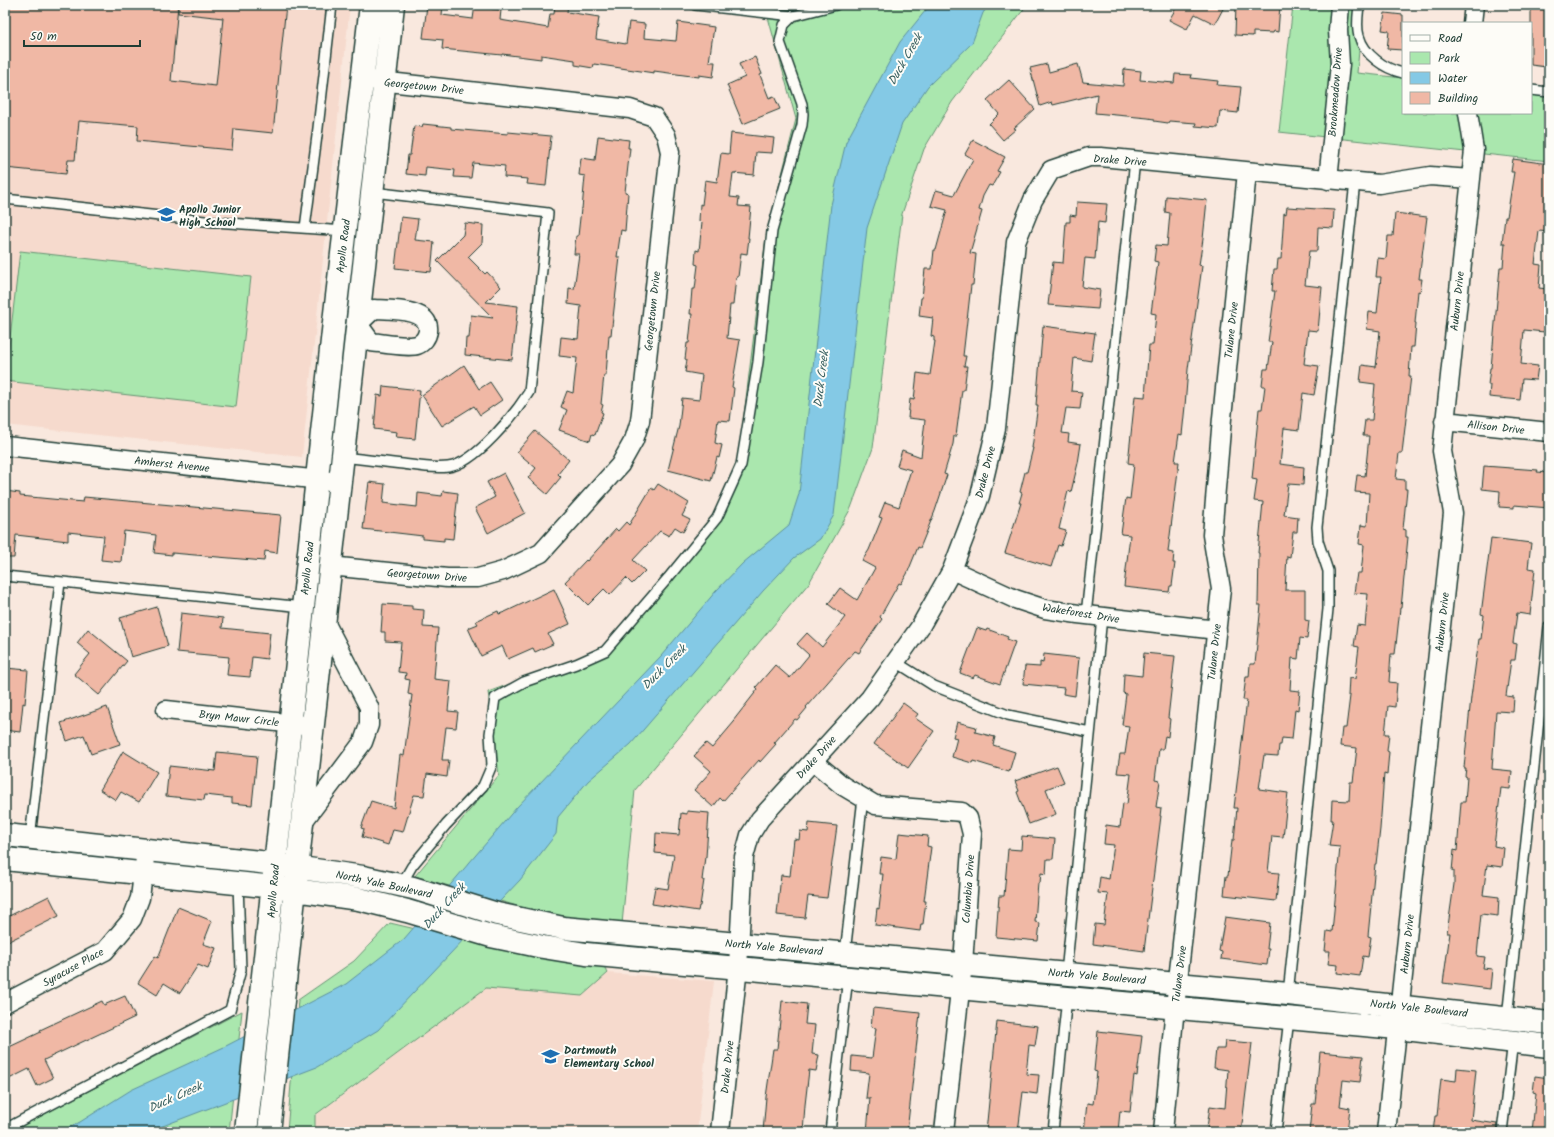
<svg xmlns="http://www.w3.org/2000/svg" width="1554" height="1137" viewBox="0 0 1554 1137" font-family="Kalam,sans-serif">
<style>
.built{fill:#f6dacd}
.green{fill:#aae7ae;stroke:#649271}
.water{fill:#84c9e5;stroke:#5c919e}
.building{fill:#f0b8a5;stroke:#1f3d34}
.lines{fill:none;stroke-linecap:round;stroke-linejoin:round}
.service-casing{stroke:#1f3d34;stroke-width:12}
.minor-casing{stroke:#1f3d34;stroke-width:21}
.tertiary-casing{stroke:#1f3d34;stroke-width:25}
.service{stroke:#fdfcf7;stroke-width:9}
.minor{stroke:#fdfcf7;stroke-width:18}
.tertiary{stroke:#fdfcf7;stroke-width:22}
.labels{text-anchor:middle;stroke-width:4;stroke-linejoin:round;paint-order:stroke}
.street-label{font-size:11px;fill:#1f3d34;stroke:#fdfcf7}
.poi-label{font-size:11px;font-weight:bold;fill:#1f3d34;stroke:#fdfcf7;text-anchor:start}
.water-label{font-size:12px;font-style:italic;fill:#386060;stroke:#fdfcf7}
</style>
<rect width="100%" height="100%" fill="#f9e8de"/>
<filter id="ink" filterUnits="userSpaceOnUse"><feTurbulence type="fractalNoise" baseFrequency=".025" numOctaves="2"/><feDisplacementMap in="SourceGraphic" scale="8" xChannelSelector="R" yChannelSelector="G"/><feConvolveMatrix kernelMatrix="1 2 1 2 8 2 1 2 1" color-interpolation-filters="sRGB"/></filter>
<g filter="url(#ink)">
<!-- built -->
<path class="built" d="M5 5H350L302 457 5 425Z
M608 973 714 981 697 1132H315V1116L486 988 582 996Z"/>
<!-- green -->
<path class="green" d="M825 5H1027L952 102 924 149 902 214 873 448 851 508 809 583 635 790 622 924 541 913 415 876 499 775 488 692 602 650 717 510 739 455 766 237 796 119 766 10 820 8Z
M1293 5H1363L1357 73 1403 78V113H1531V90L1549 91V161L1279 132Z
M20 251 251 277 236 407 5 381Z
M390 923 505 950 603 965 608 973 582 996 486 988 315 1115V1132H287L298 1000 354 961Z
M242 1011 229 1132H10Z"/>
<!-- water -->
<path class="water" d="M930 5H989L983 13 972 43 928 86 902 124 867 228 834 515 820 539 794 558 763 591 631 744 588 781 558 817 556 834 520 880 378 1030 317 1067 147 1132H61L80 1122 131 1090 224 1047 346 984 404 939 517 807 661 656 716 591 743 563 789 525 799 494 831 205 846 142 900 42Z"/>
<!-- building -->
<path class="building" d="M5 5H178L171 81 216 86 223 18 178 13V5H286L273 133 234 129 232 150 137 141 138 126 79 121 75 160H68L66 174 5 168Z
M427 5H443L442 15 473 19 475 5H493L492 9 501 10 500 20 548 28 550 14H554L555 5H568L567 12 599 17 596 39 626 44 629 22 645 24 644 38 676 41 678 22 714 27 709 62H715L713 77 699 75V77L654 71V73L594 64 593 68 575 65V60L541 55V59L502 54V55L442 49 443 40 423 38Z
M1178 5H1225L1215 24 1195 14 1187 29 1169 20Z
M1236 5H1280L1278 32 1274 31 1273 33 1253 32V36L1235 35Z
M1531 5H1549V57H1547L1546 67 1531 65Z
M1385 13 1403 15V50L1387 49 1389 31 1382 30Z
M755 57 762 74 760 75 769 98 774 96 780 109 743 124 727 85 745 77 739 64Z
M1047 64 1049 72 1078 64 1083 82 1123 86 1124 69 1141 71 1140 80 1174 83 1175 74 1192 75 1191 78 1218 81 1217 85 1241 87 1238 113 1220 111 1218 128 1195 126 1196 123 1169 121 1168 123 1154 121V119L1148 118 1095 113 1097 94 1053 105 1052 102 1040 106 1030 68Z
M1009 80 1035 109 1014 128 1016 129 1003 140 989 124 999 114 987 100Z
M423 124 451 127V129L508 134V132L551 136 546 186 527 184 528 179 504 177 505 166 473 163 471 178 454 177 455 170 426 167 425 176 406 174 408 155H410L414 126 422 127Z
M731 133 774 138 772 153 756 152 754 175 733 173 730 197 739 198 738 206 751 207 748 238H749L747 254 741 253 738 277H736L733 305H730L727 338 740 340 732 387 734 388 730 421 718 420 715 443 722 445 719 458 717 457 711 481 668 470 679 426 682 398 699 400 702 375 685 372 687 360 685 359 687 343H689L692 314H690L692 289H695L698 265 695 264 696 250 699 251 702 222 699 221 700 204 702 205 705 180 717 182 721 153 729 154Z
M598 136 629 140 628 148H630L625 192 628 193 625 231 621 230 617 257H620L611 335H609L606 375H604L601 404 603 405 601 412 603 413 595 435 592 434 590 441 559 430 567 410 561 407 567 391 573 393 577 358 559 356 561 337 578 339 581 306 568 304 569 288 574 289 579 254H574L576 236H578L581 209H582L585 176 579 175 581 158 595 160Z
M973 140 1005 157 997 171 1000 172 992 186 989 185 983 196 979 210 982 211 970 253 976 254 973 285H971L963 356H966L964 366H967L964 390H962L956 436H954L953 444 944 474 947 475 935 511 920 548 918 547 907 574 901 584 899 583 880 617 882 619 859 653 855 651 806 707 807 708 797 720 795 719 774 743 776 744 760 762 759 760 723 801 720 798 713 807 694 790 711 771 694 756 706 743 712 748 734 722 733 721 758 689 756 687 775 665 790 678 809 655 797 644 807 633 822 647 845 617 828 604 840 588 857 600 875 568 862 561 869 550 882 518 879 517 885 502 899 507 911 470 897 466 902 450 921 457 925 420 908 418 910 399 914 400 917 373 930 375 935 341H934V337L931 336 933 318 919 316 921 298H922L925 269H932L934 250H936L947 210 931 206 936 190 954 195 973 159 965 154Z
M1513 159 1549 164V188L1546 215H1549V232L1539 231 1535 264 1541 265 1539 288 1547 289 1545 315H1546L1545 332 1524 330 1521 364 1538 366 1536 380 1522 379 1520 400 1489 397 1490 385H1488L1490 368H1491L1500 267H1503L1505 243H1502L1505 217H1507L1514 172H1511Z
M1166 196 1207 200 1203 239 1199 265 1202 266 1188 369 1185 406 1182 435 1179 434 1175 462H1179L1168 552 1174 553 1173 563H1175L1172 586H1170L1169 592 1124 587 1130 535 1121 534 1126 498 1130 499 1134 464 1128 463 1135 396 1145 397 1149 345H1153L1156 314 1151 313 1158 262 1154 261 1156 245 1167 246 1170 213 1165 212Z
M1077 202 1107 204 1105 223 1098 222 1095 259 1085 258 1082 287 1100 290 1098 309 1048 305 1053 262 1063 263 1066 222H1070V215L1076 216Z
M1287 207 1334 210 1333 228 1318 227 1317 251H1309L1305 285 1322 287 1318 331 1308 330 1304 364 1319 366 1314 395 1303 393 1299 430 1284 428 1280 464 1304 467 1303 485 1288 484 1284 515 1298 517 1297 532H1293L1290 557 1287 556 1285 590H1305V620L1309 621 1307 639 1300 638 1298 659 1292 658 1290 690 1300 691 1298 710 1295 709 1292 739 1282 738 1281 745H1279L1278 756 1264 755 1259 789 1288 793 1283 837 1272 836 1268 872 1279 873 1276 901 1224 895 1226 876H1228L1232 840H1234L1237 808H1234L1247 700H1243L1246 677H1249L1250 664H1255L1261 605H1258L1259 553H1258L1263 502 1254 501 1257 480 1252 479 1259 409H1262L1265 386H1262L1264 369H1268L1272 342H1268L1275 291H1272L1274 269H1277L1278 259H1281L1284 213 1286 214Z
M1395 213 1427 217 1419 279H1422L1420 292 1418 291 1415 323H1416L1414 347H1411L1409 376H1411L1402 453H1399L1396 479 1405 480V489H1407L1403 529 1406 530V537H1408L1401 608H1400L1395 654H1391L1389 682 1397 683 1395 707 1388 706 1385 734H1389L1387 751 1389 752 1387 775 1384 774 1380 829 1376 864H1375L1368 936 1371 937 1368 957 1363 956 1360 976 1337 973 1338 965 1328 964 1330 951H1325L1327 931 1332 932 1340 847 1329 846 1333 820H1331L1332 800 1349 801 1350 782H1353L1357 748 1340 746 1342 728H1346L1350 696H1348L1349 678 1355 679 1359 647 1354 646 1357 625 1365 626 1368 594 1354 593 1357 573H1361L1364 545 1359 544 1361 525 1367 526 1369 493 1355 492 1357 475 1365 476 1369 436H1363L1365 420H1372L1375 384 1360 382 1362 365 1376 367 1380 331 1367 329 1369 312 1377 313 1381 277H1376L1378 258 1386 259 1388 236H1393Z
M401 217 418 219 415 240 434 242 431 272 395 268Z
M465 223 483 225 482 243 468 257 485 274 487 272 501 287 486 302 518 306 512 360 465 355 466 338H469L471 315 493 318 437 261 463 235Z
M1043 326 1095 333 1091 361 1074 358 1071 391 1082 392 1080 409 1066 408 1062 433 1069 434 1068 442 1081 444 1078 463 1071 492 1068 491 1059 529 1066 531 1061 546 1058 545 1051 567 1005 553 1021 503H1019L1022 493 1020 492 1025 472H1027L1033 448H1032L1038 405H1036Z
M464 365 479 389 490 382 502 400 480 415 474 406 442 426 422 395Z
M383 386 420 390 415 439 396 437 397 432 374 429 377 395 382 396Z
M535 431 569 460 558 474 561 477 547 494 528 478 536 468 517 452Z
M1484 466 1538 470 1537 472 1549 473V508L1514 505V508L1499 507 1500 491 1482 489Z
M504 473 525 513 488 533 475 508 495 497 487 482Z
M369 482 385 484 383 503 417 507 418 493 442 496 443 491 458 493 453 539 444 538V541L423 539V536L363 529Z
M658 484 689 503 682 516 690 520 683 532 675 527 669 536 660 531 633 560 645 571 632 584 626 578 610 595 604 589 588 605 565 582 586 560 587 561 616 529 618 531 626 522 629 525 651 488 654 490Z
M5 491 20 493V496L83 502 84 497 281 515 277 553 265 551 264 561 172 553V555L154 553 156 535 124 531 121 562 101 560 104 536 68 532V541L16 535 14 558H5Z
M1491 538 1531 543 1528 568 1535 569 1530 615 1517 613 1513 643 1517 644 1515 660H1511L1506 696 1514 697 1513 712 1496 711 1492 769 1512 771 1510 789 1501 788 1494 846 1504 848 1502 867 1487 865 1483 895 1499 897 1498 916 1481 914 1477 956 1485 957 1483 968 1492 969 1490 989 1443 983 1450 933H1447L1454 884V871H1452L1454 850 1457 851 1461 802H1465L1467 777 1465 776 1466 768H1464L1471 697 1479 639H1481L1484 615 1481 614Z
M554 589 570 624 548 634 553 644 535 652 533 648 508 659 502 646 481 656 468 628 478 624 476 621 498 611 499 614 505 612Z
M383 604 412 606V609L424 610 423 627 438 628 434 679 451 681 448 711 458 712 456 728 446 727 442 760H449L447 777 427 774 424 796 414 795 403 832 393 830 388 845 362 837 364 829 361 828 371 801 394 808 400 755 404 756 412 695 408 694 410 680 405 679 406 673 398 672 401 642 385 641V632H381Z
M157 607 168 646 131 657 120 618Z
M181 613 223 618 222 628 270 633 267 659 252 657 250 677 227 675 229 657 177 652Z
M977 628 986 631 987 629 1008 637 1007 639 1015 642 1000 684 975 675 973 678 960 673Z
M88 629 127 661 99 695 74 674 90 654 77 643Z
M1144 653 1175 656 1168 718 1170 719 1168 737 1165 736 1163 749H1159L1155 780 1160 781 1156 807 1161 808 1160 816H1161L1144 951 1093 944 1095 924 1104 925 1108 894 1098 893 1100 877 1109 879 1114 845 1104 844 1106 825 1120 827 1123 803 1127 804 1131 774 1117 773 1120 754H1125L1129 726 1122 725 1126 694 1123 693 1124 674 1142 676Z
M1044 654 1079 658 1075 696 1063 694 1064 688 1023 684 1025 666 1040 667V662L1043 663Z
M5 668 28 670 25 704 23 703 20 732 5 730Z
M903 703 918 714 915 718 934 731 908 768 874 744Z
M107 707 120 744 91 754 84 735 67 741 61 723Z
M957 722 976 727 975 732 995 737 993 745 1015 752 1009 772 973 761 972 763 952 757 957 738 953 737Z
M123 751 157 772 139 802 121 792 116 800 100 790Z
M217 752 257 756 252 805 232 803V798L205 795 204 800 166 796 169 766 215 771Z
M1057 766 1064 782 1046 789 1056 814 1029 824 1017 792 1019 791 1015 781Z
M687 811 709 813 706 857H705L702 880H704L700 906H699L698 911 652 904 655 887 668 889 674 855 655 853 656 833 679 835 681 813 687 814Z
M809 823 837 826 827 898 808 896 805 918 777 915 781 875 790 876 794 839 799 840 800 831 808 832Z
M899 833 928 836 927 846 931 847 924 901H926L923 924H921L920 931 875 925 877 908 879 909 883 874H879L881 857 896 859Z
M1022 836 1055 839 1053 859H1047L1046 874 1041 873 1040 883H1038L1035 922 1040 923 1038 941 996 937 999 896H1004L1008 849 1021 850Z
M49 896 59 916 5 943V918Z
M178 907 212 921 203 944 216 948 208 969 198 965 180 993 164 983 157 995 138 983 155 956 158 958Z
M1225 917 1270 923 1267 949H1269L1267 965 1221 959 1222 952 1219 951Z
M125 996 135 1017 44 1060 53 1078 37 1086 29 1069 5 1081V1049L41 1032 40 1030 102 1001 104 1005Z
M782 1001 807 1004 805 1024 815 1025 812 1054 819 1055 816 1071 809 1070 805 1105 803 1132H763L766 1097 773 1049H777Z
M873 1008 920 1013 907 1132H867L870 1098H866L869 1073 851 1071 852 1056 872 1058 876 1028 871 1027Z
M997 1021 1038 1026 1035 1046 1029 1045 1026 1074 1039 1075 1037 1094 1023 1092 1018 1132H986Z
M1098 1031 1142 1036 1137 1076 1134 1075 1130 1112 1120 1111 1118 1132H1084L1087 1103 1093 1104 1097 1072 1094 1071Z
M1225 1041 1252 1043 1241 1132 1207 1128 1210 1106 1225 1108 1228 1070 1214 1068 1216 1049H1224Z
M1320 1052 1363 1056 1360 1082 1343 1080 1340 1106 1350 1108 1347 1132H1309L1312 1104H1315Z
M1457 1068 1476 1070 1471 1120 1497 1124 1496 1132H1433L1435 1116H1437L1441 1079 1456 1081Z
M1535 1076 1549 1078V1132H1532L1536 1093 1533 1092Z"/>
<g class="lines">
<defs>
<path id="service" d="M695 5 793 16
M1359 5C1358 15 1356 27 1359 36 1364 55 1385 69 1403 73
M1531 90 1549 92
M5 199 214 222 346 231
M305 228 318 128 332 5
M342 457C363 459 383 462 403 464 418 466 433 469 448 467 475 464 515 414 529 392L548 213 373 192
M5 576 303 607
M1086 615 1135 160
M896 662 934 686 1008 715 1090 732
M30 838 60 582
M401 885 412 866 446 825 483 786 492 765 490 734 495 698 524 682 576 664 605 651 668 578 717 518 741 465 758 362 772 231 802 125 803 114 802 104 780 42 784 25 793 16 836 5
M845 953 863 798
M1066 973 1102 617
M1288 994 1328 609V571L1318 541 1317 527 1355 182
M1507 1018 1549 627
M5 1129 230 1010 241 970 238 884
M830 1132 848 977
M1053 1132 1067 997
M1276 1132 1289 1018
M1502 1132 1513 1041"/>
<path id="minor" d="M1472 23 1474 5
M1328 180 1340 64 1338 30 1340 5
M374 309C390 310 431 308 428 331 427 337 423 343 417 345 408 348 381 343 371 342L358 324Z
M1444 421 1549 432
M5 446 330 481
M330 566 447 578H478L503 571 541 553 620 465 634 440 640 421 670 152 666 135 654 117 630 109 371 80
M952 570 1015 599 1045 609 1078 614 1217 630
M166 710 304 725
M813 761 843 786 875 805 962 812 968 818 972 834 963 964 944 1132
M302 823 363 742 369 725V707L324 620
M5 1003 105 951 132 919 140 898 146 850
M720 1132 738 967 744 857 750 835 760 819 870 698 920 627 952 570 980 496 996 428 1016 242 1033 200 1051 170 1089 157H1101L1379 184 1430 176 1471 179
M1163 1132 1175 1007 1221 589 1212 535 1222 418 1247 172
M1386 1132 1449 552 1453 513 1442 451 1474 150 1468 113"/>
<path id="tertiary" d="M5 835 260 862 363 877 413 888 497 914 563 928 1288 994 1549 1023
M5 859 274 887 359 899 407 911 491 936 543 947 586 954 1397 1028 1549 1046
M246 1132 334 322 371 5
M269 1132 302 823 393 5"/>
</defs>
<!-- service casing -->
<use href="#service" class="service-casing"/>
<!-- minor casing -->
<use href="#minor" class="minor-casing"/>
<!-- tertiary casing -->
<use href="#tertiary" class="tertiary-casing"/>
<!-- service -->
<use href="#service" class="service"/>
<!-- minor -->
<use href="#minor" class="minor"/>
<!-- tertiary -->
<use href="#tertiary" class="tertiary"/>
</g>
</g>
<!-- icons -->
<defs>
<symbol id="school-bare" viewBox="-9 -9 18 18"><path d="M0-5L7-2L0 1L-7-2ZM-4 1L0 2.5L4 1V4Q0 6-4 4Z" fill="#1f6fb2" stroke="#fdfcf7" stroke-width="2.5" paint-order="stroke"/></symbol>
</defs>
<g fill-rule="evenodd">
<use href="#school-bare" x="154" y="202" width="25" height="25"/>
<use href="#school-bare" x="538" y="1044" width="25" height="25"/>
</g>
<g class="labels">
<!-- street labels -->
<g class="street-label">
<text transform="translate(424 86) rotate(6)" y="4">Georgetown Drive</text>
<text transform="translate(1335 92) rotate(-86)" y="4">Brookmeadow Drive</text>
<text transform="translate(1120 160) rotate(4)" y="4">Drake Drive</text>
<text transform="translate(343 246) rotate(-83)" y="4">Apollo Road</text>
<text transform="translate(1457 301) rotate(-84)" y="4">Auburn Drive</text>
<text transform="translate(652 311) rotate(-84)" y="4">Georgetown Drive</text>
<text transform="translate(1231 330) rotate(-84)" y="4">Tulane Drive</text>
<text transform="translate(1496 427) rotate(6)" y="4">Allison Drive</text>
<text transform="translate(172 464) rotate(6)" y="4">Amherst Avenue</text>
<text transform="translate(985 472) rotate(-76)" y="4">Drake Drive</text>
<text transform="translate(307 568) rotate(-84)" y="4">Apollo Road</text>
<text transform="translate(427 575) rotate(4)" y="4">Georgetown Drive</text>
<text transform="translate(1081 613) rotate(9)" y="4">Wakeforest Drive</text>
<text transform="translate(1442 622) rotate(-84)" y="4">Auburn Drive</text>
<text transform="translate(1214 652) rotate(-84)" y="4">Tulane Drive</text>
<text transform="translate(239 718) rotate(6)" y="4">Bryn Mawr Circle</text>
<text transform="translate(816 757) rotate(-48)" y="4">Drake Drive</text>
<text transform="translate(384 884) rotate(12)" y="4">North Yale Boulevard</text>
<text transform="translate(968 889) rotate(-86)" y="4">Columbia Drive</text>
<text transform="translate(273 891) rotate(-85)" y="4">Apollo Road</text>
<text transform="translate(1407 944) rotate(-84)" y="4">Auburn Drive</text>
<text transform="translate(774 947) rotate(5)" y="4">North Yale Boulevard</text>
<text transform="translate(73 967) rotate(-29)" y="4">Syracuse Place</text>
<text transform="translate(1179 974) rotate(-83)" y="4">Tulane Drive</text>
<text transform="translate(1097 976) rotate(5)" y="4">North Yale Boulevard</text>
<text transform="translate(1419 1008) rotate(6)" y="4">North Yale Boulevard</text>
<text transform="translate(727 1067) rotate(-84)" y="4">Drake Drive</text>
</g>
<!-- poi labels -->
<g class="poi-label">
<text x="179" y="213">Apollo Junior<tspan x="179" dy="13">High School</tspan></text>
<text x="564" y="1054">Dartmouth<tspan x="564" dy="13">Elementary School</tspan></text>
</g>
<!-- water labels -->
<g class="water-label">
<text transform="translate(905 59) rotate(-60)" y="4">Duck Creek</text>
<text transform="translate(821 379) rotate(-83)" y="4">Duck Creek</text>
<text transform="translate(664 667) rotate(-45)" y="4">Duck Creek</text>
<text transform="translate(444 906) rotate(-48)" y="4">Duck Creek</text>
<text transform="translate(175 1097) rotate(-24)" y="4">Duck Creek</text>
</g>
</g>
<!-- margin -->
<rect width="1554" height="1137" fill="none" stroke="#fdfcf7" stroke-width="20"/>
<rect x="10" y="10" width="1534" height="1117" fill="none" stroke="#1f3d34" stroke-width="1.5" filter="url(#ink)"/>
<!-- legend -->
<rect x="1402" y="22" width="130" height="92" fill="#fdfcf7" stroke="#a4b0a9"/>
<rect x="1410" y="35" width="20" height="6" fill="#fdfcf7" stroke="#a4b0a9"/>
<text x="1438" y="42" font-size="12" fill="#1f3d34">Road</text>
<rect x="1410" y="52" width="20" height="12" fill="#aae7ae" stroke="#a4b0a9"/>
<text x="1438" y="62" font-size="12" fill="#1f3d34">Park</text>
<rect x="1410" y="72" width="20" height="12" fill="#84c9e5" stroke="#a4b0a9"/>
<text x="1438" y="82" font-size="12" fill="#1f3d34">Water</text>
<rect x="1410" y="92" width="20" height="12" fill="#f0b8a5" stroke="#a4b0a9"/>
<text x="1438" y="102" font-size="12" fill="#1f3d34">Building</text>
<!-- scale -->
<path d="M24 40v6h116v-6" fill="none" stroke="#1f3d34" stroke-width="2"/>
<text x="30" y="40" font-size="12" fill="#1f3d34" stroke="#fdfcf7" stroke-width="3" paint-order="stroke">50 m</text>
</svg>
